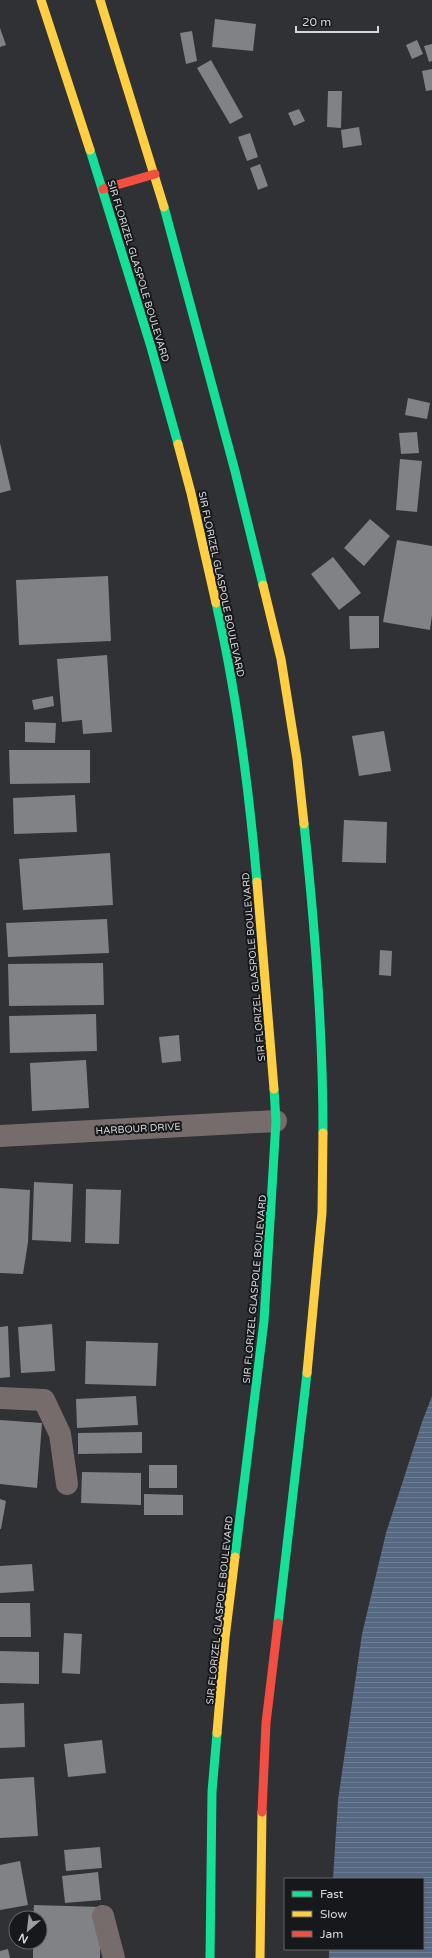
<svg xmlns="http://www.w3.org/2000/svg" width="432" height="1958" viewBox="0 0 432 1958" font-family="'Varela Round',sans-serif">
<style>
.water{fill:url(#water-rules)}
.building{fill:#818285}
.lines{fill:none;stroke-linecap:round;stroke-linejoin:round}
.street{stroke:#766c6c;stroke-width:22}
.fast{stroke:#16e098;stroke-width:9}
.slow{stroke:#ffcf43;stroke-width:9}
.jam{stroke:#f24e42;stroke-width:9}
.labels{text-anchor:middle;stroke-width:4;stroke-linejoin:round;paint-order:stroke}
.street-label{font-size:10px;fill:#d5d7da;stroke:#17181b}
</style>
<defs>
<pattern id="water-rules" width="6" height="5" patternUnits="userSpaceOnUse"><rect width="6" height="5" fill="#556882"/><path d="M0 2.5h6" fill="none" stroke="#6d7d93"/></pattern>
</defs>
<rect width="100%" height="100%" fill="#2f3134"/>
<!-- water -->
<path class="water" d="M432 1396V1958H329V1949H423V1879H333L338 1800 362 1634 386 1533 422 1422Z"/>
<!-- building -->
<path class="building" d="M215 19 256 24 253 51 212 47Z
M0 28 6 45 0 47Z
M192 31 197 61 186 64 180 33Z
M417 40 423 54 412 59 406 45Z
M432 44V61L429 62 424 46Z
M211 60 243 117 230 124 197 68Z
M432 69V90L426 91 422 71Z
M328 91H342L341 128 327 127Z
M299 109 305 121 294 126 288 113Z
M359 127 362 145 343 148 341 130Z
M250 133 258 157 247 161 238 137Z
M260 164 268 186 258 190 250 168Z
M408 398 430 403 427 419 405 415Z
M417 432 419 453 401 454 399 433Z
M0 443 11 490 0 493Z
M400 459 422 461 417 512 396 510Z
M370 519 390 536 364 566 344 548Z
M397 540 432 546V615L430 630 383 622Z
M333 557 361 593 339 610 311 574Z
M108 576 111 641 19 645 16 580Z
M349 616H379V648L350 649Z
M107 655 112 732 83 734 82 720 62 722 57 659Z
M53 696 54 706 34 710 32 700Z
M25 722 56 723 55 743 25 742Z
M384 731 391 771 359 776 352 736Z
M9 750H90V783L10 784Z
M75 795 77 832 14 834 13 798Z
M344 820 387 822 386 863 342 862Z
M110 853 113 905 23 910 19 859Z
M107 919 109 953 8 957 6 923Z
M380 950 392 951 391 976 379 975Z
M103 963 104 1005 9 1006 8 964Z
M96 1014 97 1051 10 1053 9 1016Z
M179 1035 181 1061 162 1063 159 1037Z
M86 1060 89 1108 32 1111 30 1063Z
M34 1182 73 1184 71 1242 32 1240Z
M0 1188 30 1190 28 1242 23 1274 0 1273Z
M86 1189 121 1190 119 1244 85 1243Z
M52 1324 55 1371 21 1373 18 1327Z
M8 1326 10 1377 0 1378V1327Z
M86 1341 158 1343 156 1386 85 1384Z
M136 1396 138 1425 77 1428 76 1399Z
M0 1420 42 1423 37 1488 0 1484Z
M142 1432V1453L78 1454V1433Z
M149 1465H177V1488H149Z
M82 1472 141 1473V1505L81 1503Z
M144 1494 183 1495V1515H144Z
M0 1499 6 1501 1 1529H0Z
M32 1564 34 1591 0 1593V1566Z
M0 1603H30L31 1637H0Z
M64 1633 82 1634 80 1674 62 1673Z
M0 1651 39 1652V1684L0 1683Z
M24 1703 25 1747 0 1748V1704Z
M102 1740 106 1773 68 1777 64 1744Z
M34 1777 38 1836 0 1838V1779Z
M100 1847 102 1868 66 1871 64 1850Z
M20 1861 28 1905 0 1910V1865Z
M98 1872 101 1900 65 1903 62 1876Z
M34 1905 101 1907 100 1958H33V1942H40V1918H33Z
M8 1949 10 1958H0V1951Z"/>
<g class="lines">
<!-- street -->
<path class="street" d="M0 1136 276 1121
M0 1398 44 1400 60 1434 67 1484
M103 1916 114 1958"/>
<!-- fast -->
<path class="fast" d="M90 150 151 347 178 444
M164 207 235 471 263 585
M216 603C237 695 249 789 257 882
M304 824C315 927 323 1029 323 1133
M235 1557 264 1321 276 1121 274 1089
M278 1623 307 1373
M210 1958 212 1792 217 1733"/>
<!-- slow -->
<path class="slow" d="M41 0 90 150
M100 0 164 207
M178 444 191 493 216 603
M263 585 281 659 297 759 304 824
M257 882 274 1089
M307 1373 322 1213 323 1133
M217 1733 225 1638 235 1557
M260 1958 262 1812"/>
<!-- jam -->
<path class="jam" d="M103 189 155 174
M262 1812 266 1723 278 1623"/>
</g>
<g class="labels">
<!-- street labels -->
<g class="street-label">
<text transform="translate(139 271) rotate(73)" y="4">SIR FLORIZEL GLASPOLE BOULEVARD</text>
<text transform="translate(222 584) rotate(78)" y="4">SIR FLORIZEL GLASPOLE BOULEVARD</text>
<text transform="translate(253 967) rotate(-95)" y="4">SIR FLORIZEL GLASPOLE BOULEVARD</text>
<text transform="translate(138 1128) rotate(-3)" y="4">HARBOUR DRIVE</text>
<text transform="translate(254 1289) rotate(-85)" y="4">SIR FLORIZEL GLASPOLE BOULEVARD</text>
<text transform="translate(219 1610) rotate(-84)" y="4">SIR FLORIZEL GLASPOLE BOULEVARD</text>
</g>
</g>
<!-- legend -->
<rect x="284" y="1878" width="140" height="72" fill="#17181b" stroke="#636467"/>
<rect x="292" y="1891" width="20" height="6" fill="#16e098" stroke="#636467"/>
<text x="320" y="1898" font-size="12" fill="#d5d7da">Fast</text>
<rect x="292" y="1911" width="20" height="6" fill="#ffcf43" stroke="#636467"/>
<text x="320" y="1918" font-size="12" fill="#d5d7da">Slow</text>
<rect x="292" y="1931" width="20" height="6" fill="#f24e42" stroke="#636467"/>
<text x="320" y="1938" font-size="12" fill="#d5d7da">Jam</text>
<!-- north arrow -->
<g transform="translate(28 1930) rotate(208)"><circle r="19" fill="#17181b" stroke="#636467"/>
<path d="M0-3L7 15L0 10L-7 15Z" fill="#9b9da0"/>
<text y="-6" font-size="11" font-weight="bold" text-anchor="middle" fill="#d5d7da">N</text>
</g>
<!-- scale -->
<path d="M296 26v6h82v-6" fill="none" stroke="#d5d7da" stroke-width="2"/>
<text x="302" y="26" font-size="12" fill="#d5d7da" stroke="#17181b" stroke-width="3" paint-order="stroke">20 m</text>
</svg>
